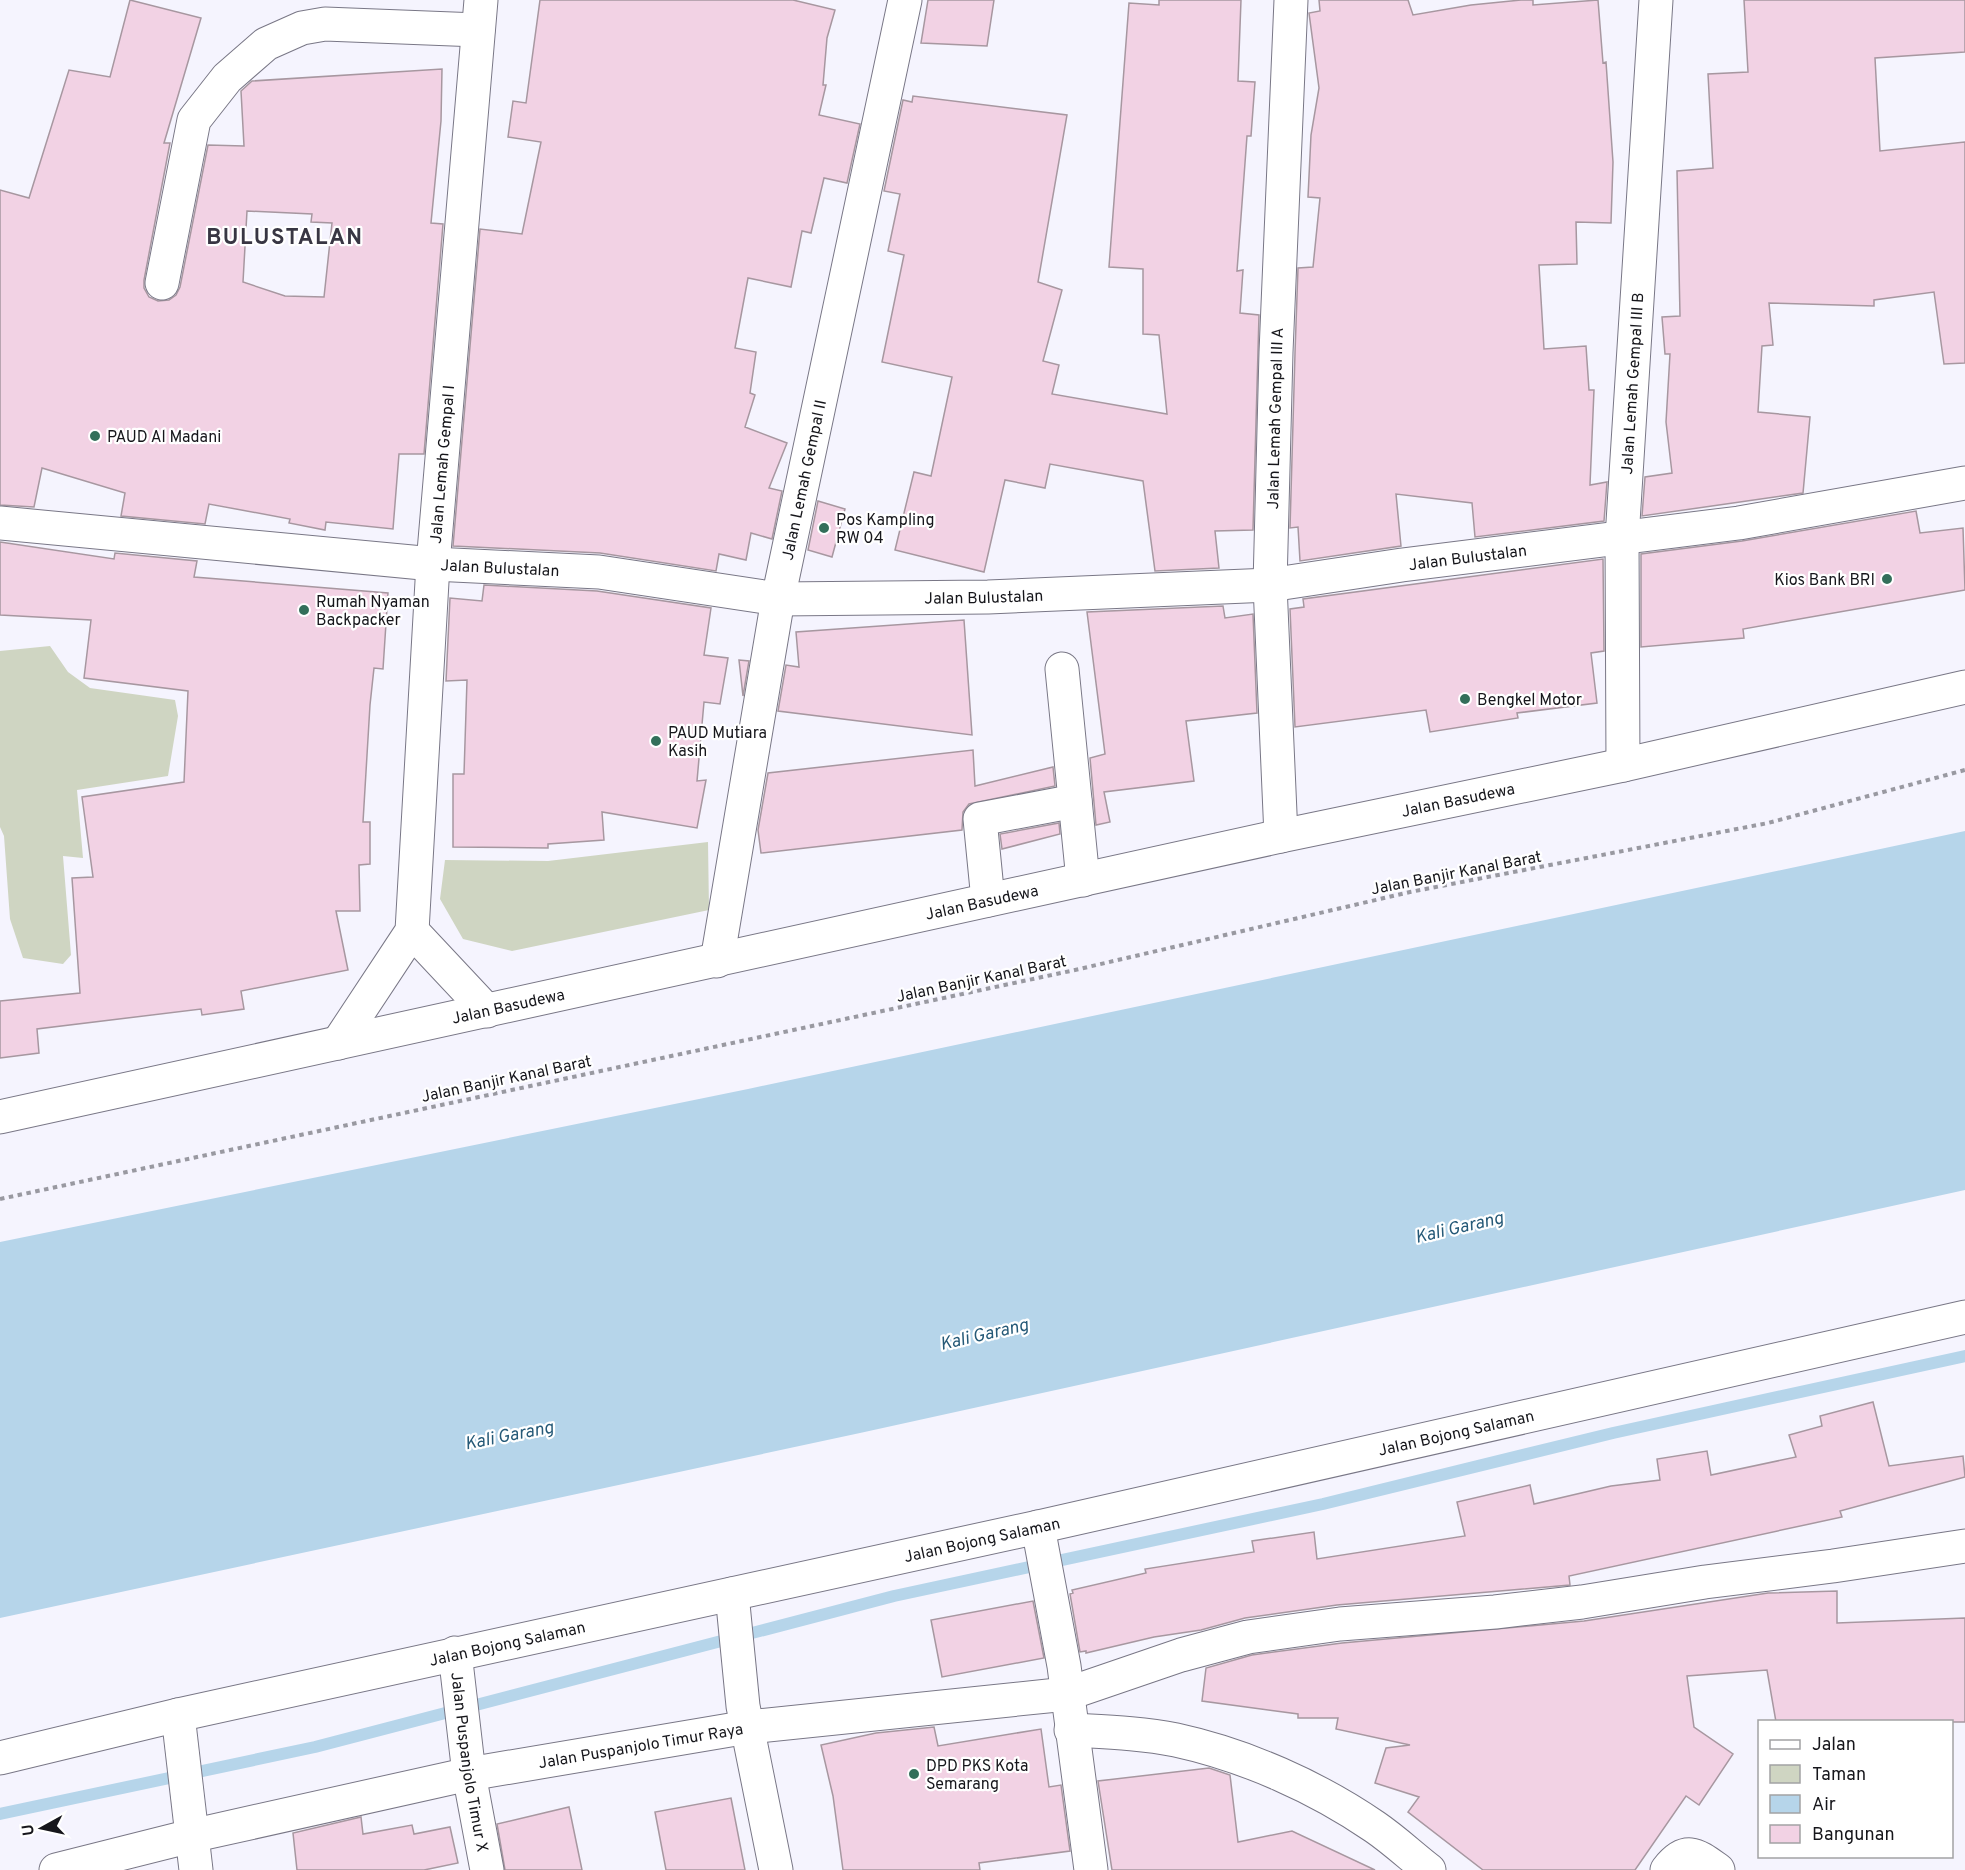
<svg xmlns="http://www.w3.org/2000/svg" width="1965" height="1870" viewBox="0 0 1965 1870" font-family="Overpass,sans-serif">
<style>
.green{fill:#cfd5c2}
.water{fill:#b6d5ea}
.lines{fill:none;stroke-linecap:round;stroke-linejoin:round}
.stream{stroke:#b6d5ea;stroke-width:12}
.building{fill:#f2d2e4;stroke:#a797a0;stroke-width:1.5;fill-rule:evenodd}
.minor-casing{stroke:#797786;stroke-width:35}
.path{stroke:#9999a1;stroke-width:4;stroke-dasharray:4.5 4.5;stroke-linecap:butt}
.minor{stroke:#fff;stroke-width:33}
.poi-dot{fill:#336f5a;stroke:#fff;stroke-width:2}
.labels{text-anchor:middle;stroke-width:4.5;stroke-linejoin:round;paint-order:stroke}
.street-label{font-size:16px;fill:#16161b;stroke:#fff}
.poi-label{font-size:16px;fill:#16161b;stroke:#fff;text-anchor:start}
.water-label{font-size:18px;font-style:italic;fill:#255977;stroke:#fff}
.district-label{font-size:22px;font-weight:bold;letter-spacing:1.5px;fill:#383643;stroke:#fff}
</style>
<rect width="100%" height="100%" fill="#f5f4fe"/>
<!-- green -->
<path class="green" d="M50 646 68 672 90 688 175 700 178 716 168 776 77 790 83 858 63 856 71 955 63 964 23 958 10 919 4 836 0 827V651Z
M708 842 709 910 512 951 463 939 440 899 445 860 548 861Z"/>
<!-- water -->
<path class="water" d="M1965 831V1190L860 1433 0 1618V1242L748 1089Z"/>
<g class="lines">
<!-- stream -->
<path class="stream" d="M0 1814 315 1747 894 1596 1323 1504 1613 1433 1965 1356"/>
</g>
<!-- building -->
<path class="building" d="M130 0 201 18 164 143H170L144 280V288L149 297 158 301 169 300 176 295 180 287 208 145 244 146 241 91 252 81 442 69 441 121 431 223 443 224 424 454H399L393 529 326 522 325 530 289 523 290 519 209 504 205 524 121 516 125 493 42 468 34 507 0 505V190L29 198 69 70 110 77ZM247 211 312 214 311 222 332 223 324 297 285 296 243 282Z
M540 0H793L835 10 827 38 823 85H826L819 115 860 124 847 183 824 178 811 233 802 231 791 287 748 278 735 348 756 352 750 393 755 395 745 427 787 443 769 488 782 491 772 539 751 533 746 560 719 554 716 571 600 553 453 546 480 229 522 234 541 142 508 137 513 101 526 103Z
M928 0H994L987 46 921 43Z
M1159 0H1241L1238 81 1255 82 1251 136H1247L1237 271 1243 270 1240 313 1259 315 1253 530 1215 531 1219 568 1155 571 1143 481 1050 464 1045 488 1005 480 984 572 895 550 914 472 931 476 952 377 882 362 904 255 888 251 900 194 884 191 903 100 912 102 913 96 1067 115 1038 282 1062 290 1043 361 1059 365 1052 394 1167 414 1159 335 1143 334V269L1109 267 1129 3 1159 5Z
M1319 0H1408L1413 15 1471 5 1521 0H1533V5L1598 0 1603 63 1606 62 1613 162 1611 223 1576 222 1577 264 1539 265 1544 349 1586 346 1589 390H1594L1590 485 1607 482 1604 521 1475 537 1472 503 1396 494 1401 546 1300 561 1298 527 1290 528 1295 353 1298 268 1313 267 1320 198 1308 197 1311 135 1319 88 1309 13 1320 11Z
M1744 0H1965V52L1875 58 1880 151 1965 142V363L1944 364 1934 292 1874 300V306L1769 303 1773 345 1762 346 1758 412 1810 417 1803 493 1642 516 1645 477 1672 473 1666 422 1670 354H1665L1662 317 1680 316 1677 171 1713 168 1708 74 1748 72Z
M818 501 845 509 832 557 808 550Z
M1916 511 1920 533 1963 528 1965 590 1743 629 1744 638 1641 647V554L1742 541Z
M0 542 114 559 115 553 197 561 194 577 388 593 383 669 374 668 370 705 363 822H370V864L359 865 360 911H336L348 970 241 991 244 1009 202 1015 201 1009 37 1029 39 1053 0 1058V1001L80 993 72 878 93 877 82 797 184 782 188 691 84 678 91 620 0 615Z
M1603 559 1604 651 1591 653 1597 703 1517 713 1518 718 1430 732 1426 710 1295 727 1290 609 1304 607 1303 599Z
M484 585 597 591 711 608 704 655 728 658 720 704 704 702 697 781 706 780 697 828 602 812 604 840 548 844V848L453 847V774H464L467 680 446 681 450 598 482 601Z
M1223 606 1225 618 1253 614 1257 713 1186 721 1194 781 1104 792 1110 822 1096 825 1090 758 1105 754 1087 612Z
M964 620 972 735 778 711 786 665 799 667 796 632Z
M739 660 749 661 743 696Z
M973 750 975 786 1053 767 1055 786 969 804 963 812 962 830 761 853 758 830 768 773Z
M1059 823 1060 834 1002 849 1000 834Z
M1873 1402 1889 1466 1963 1456 1965 1477 1840 1511 1842 1517 1569 1576 1570 1585 1337 1605 1245 1618 1201 1630 1154 1637 1086 1653V1651L1080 1652 1070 1594 1073 1593 1072 1590 1146 1573 1145 1569 1254 1552 1252 1541 1314 1532 1317 1559 1465 1536 1457 1502 1530 1485 1534 1504 1611 1486 1660 1480 1657 1459 1707 1451 1711 1475 1796 1457 1789 1435 1822 1426 1820 1416Z
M1837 1591V1623L1965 1618V1722H1776L1767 1670 1687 1676 1694 1727 1733 1754 1699 1805 1686 1796 1635 1870H1483L1408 1812 1419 1797 1375 1783 1386 1748 1410 1745 1336 1729 1338 1718H1298V1714L1202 1701 1206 1668 1252 1655 1342 1643 1584 1621 1768 1593Z
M1033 1601 1044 1658 942 1677 931 1620Z
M934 1727 938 1746 1041 1729 1049 1787 1061 1785 1070 1851 979 1863 980 1870H843L833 1796 821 1745 876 1733Z
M1209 1768 1230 1775 1238 1842 1292 1831 1375 1870H1112L1098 1781Z
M731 1798 745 1870H666L655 1812Z
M569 1807 582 1870H505L497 1824Z
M361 1817 363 1834 412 1825 414 1834 450 1827 458 1863 424 1870H297L293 1833Z"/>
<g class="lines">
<defs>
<g id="minor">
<path d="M162 283 194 120 227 78 266 44 302 28 325 24 478 30"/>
<path id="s1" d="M0 523 433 564 599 572 778 599 988 597 1270 585 1402 565 1739 523 1965 483"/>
<path d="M1062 669 1083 880"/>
<path id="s2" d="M1623 765 1622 538 1656 0"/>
<path id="s3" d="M1281 836 1270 585 1276 352 1291 0"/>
<path d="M988 900 980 819 1075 801"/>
<path d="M412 931 487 1011"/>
<path id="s4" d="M717 961 778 599 905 0"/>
<path id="s5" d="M338 1043 412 931 433 564 481 0"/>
<path id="s6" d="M0 1117 1281 836 1623 765 1965 687"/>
<path d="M1038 1527 1064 1666 1091 1870"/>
<path d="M732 1594 743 1706 776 1870"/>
<path id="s7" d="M455 1653 469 1774 487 1870"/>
<path d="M178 1715 196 1870"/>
<path d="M1071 1730C1106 1732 1141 1733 1176 1740 1245 1755 1317 1787 1375 1827 1394 1840 1411 1856 1429 1870"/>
<path id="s8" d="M0 1758 178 1715 1038 1527 1965 1317"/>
<path id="s9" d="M56 1870 191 1836 469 1774 748 1727 1067 1694 1181 1655 1248 1637 1340 1624 1495 1612 1582 1602 1705 1582 1833 1566 1965 1546"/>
<path d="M1667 1870C1686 1845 1697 1855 1718 1870"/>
</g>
</defs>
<!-- minor casing -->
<use href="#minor" class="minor-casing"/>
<!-- path -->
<path class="path" d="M0 1199 1075 970 1410 892 1768 823 1965 770"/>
<!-- minor -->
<use href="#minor" class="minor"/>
</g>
<!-- markers -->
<g class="poi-dot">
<circle cx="95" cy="436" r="6"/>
<circle cx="824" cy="528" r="6"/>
<circle cx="1887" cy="579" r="6"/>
<circle cx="304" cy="610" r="6"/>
<circle cx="1465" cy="699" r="6"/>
<circle cx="656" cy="741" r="6"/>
<circle cx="914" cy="1774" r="6"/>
</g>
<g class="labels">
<!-- street labels -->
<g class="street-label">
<text dy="6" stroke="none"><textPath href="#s2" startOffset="382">Jalan Lemah Gempal III B</textPath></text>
<text dy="6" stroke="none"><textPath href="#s3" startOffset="418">Jalan Lemah Gempal III A</textPath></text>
<text dy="6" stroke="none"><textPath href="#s5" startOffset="602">Jalan Lemah Gempal I</textPath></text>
<text dy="6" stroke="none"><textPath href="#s4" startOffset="489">Jalan Lemah Gempal II</textPath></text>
<text dy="6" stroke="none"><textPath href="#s1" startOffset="1474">Jalan Bulustalan</textPath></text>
<text dy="6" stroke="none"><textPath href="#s1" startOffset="502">Jalan Bulustalan</textPath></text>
<text dy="6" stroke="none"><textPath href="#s1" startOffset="988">Jalan Bulustalan</textPath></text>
<text dy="6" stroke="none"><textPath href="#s6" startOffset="1492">Jalan Basudewa</textPath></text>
<text transform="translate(1456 872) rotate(-11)" y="6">Jalan Banjir Kanal Barat</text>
<text dy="6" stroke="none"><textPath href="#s6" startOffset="1005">Jalan Basudewa</textPath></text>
<text transform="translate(981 978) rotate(-12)" y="6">Jalan Banjir Kanal Barat</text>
<text dy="6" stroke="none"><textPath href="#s6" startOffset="520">Jalan Basudewa</textPath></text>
<text transform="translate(506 1078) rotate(-12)" y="6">Jalan Banjir Kanal Barat</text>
<text dy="6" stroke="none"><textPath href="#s8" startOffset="1492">Jalan Bojong Salaman</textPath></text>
<text dy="6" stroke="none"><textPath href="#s8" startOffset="1006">Jalan Bojong Salaman</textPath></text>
<text dy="6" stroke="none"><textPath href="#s8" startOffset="520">Jalan Bojong Salaman</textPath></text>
<text dy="6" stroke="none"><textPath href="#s9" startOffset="598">Jalan Puspanjolo Timur Raya</textPath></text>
<text dy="6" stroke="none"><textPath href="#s7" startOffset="110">Jalan Puspanjolo Timur X</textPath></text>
</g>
<!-- poi labels -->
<g class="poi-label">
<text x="107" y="442">PAUD Al Madani</text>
<text x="836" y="525">Pos Kampling<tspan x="836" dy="18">RW 04</tspan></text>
<text x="1875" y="585" text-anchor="end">Kios Bank BRI</text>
<text x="316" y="607">Rumah Nyaman<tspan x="316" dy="18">Backpacker</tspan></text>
<text x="1477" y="705">Bengkel Motor</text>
<text x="668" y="738">PAUD Mutiara<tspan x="668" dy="18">Kasih</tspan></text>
<text x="926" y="1771">DPD PKS Kota<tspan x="926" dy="18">Semarang</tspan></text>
</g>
<!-- water labels -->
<g class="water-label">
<text transform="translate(1459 1227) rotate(-13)" y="6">Kali Garang</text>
<text transform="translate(984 1334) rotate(-13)" y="6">Kali Garang</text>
<text transform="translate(509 1435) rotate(-11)" y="6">Kali Garang</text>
</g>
<!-- district labels -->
<g class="district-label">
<text x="285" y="244">BULUSTALAN</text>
</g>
</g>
<!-- legend -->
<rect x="1758" y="1720" width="195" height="138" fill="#ffffff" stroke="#a2a2a4" stroke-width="1.5"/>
<rect x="1770" y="1740" width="30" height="9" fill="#ffffff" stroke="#a2a2a4" stroke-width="1.5"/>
<text x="1812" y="1750" font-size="18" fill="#16161b">Jalan</text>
<rect x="1770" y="1765" width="30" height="18" fill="#cfd5c2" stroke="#a2a2a4" stroke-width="1.5"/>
<text x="1812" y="1780" font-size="18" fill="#16161b">Taman</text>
<rect x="1770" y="1795" width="30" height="18" fill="#b6d5ea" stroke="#a2a2a4" stroke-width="1.5"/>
<text x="1812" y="1810" font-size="18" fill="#16161b">Air</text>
<rect x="1770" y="1825" width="30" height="18" fill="#f2d2e4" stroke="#a2a2a4" stroke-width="1.5"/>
<text x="1812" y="1840" font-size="18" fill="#16161b">Bangunan</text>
<!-- north arrow -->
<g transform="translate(42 1828) rotate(262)" stroke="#ffffff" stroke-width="4.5" paint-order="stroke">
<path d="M0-4.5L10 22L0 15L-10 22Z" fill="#16161b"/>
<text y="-9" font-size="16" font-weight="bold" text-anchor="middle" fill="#16161b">U</text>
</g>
</svg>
